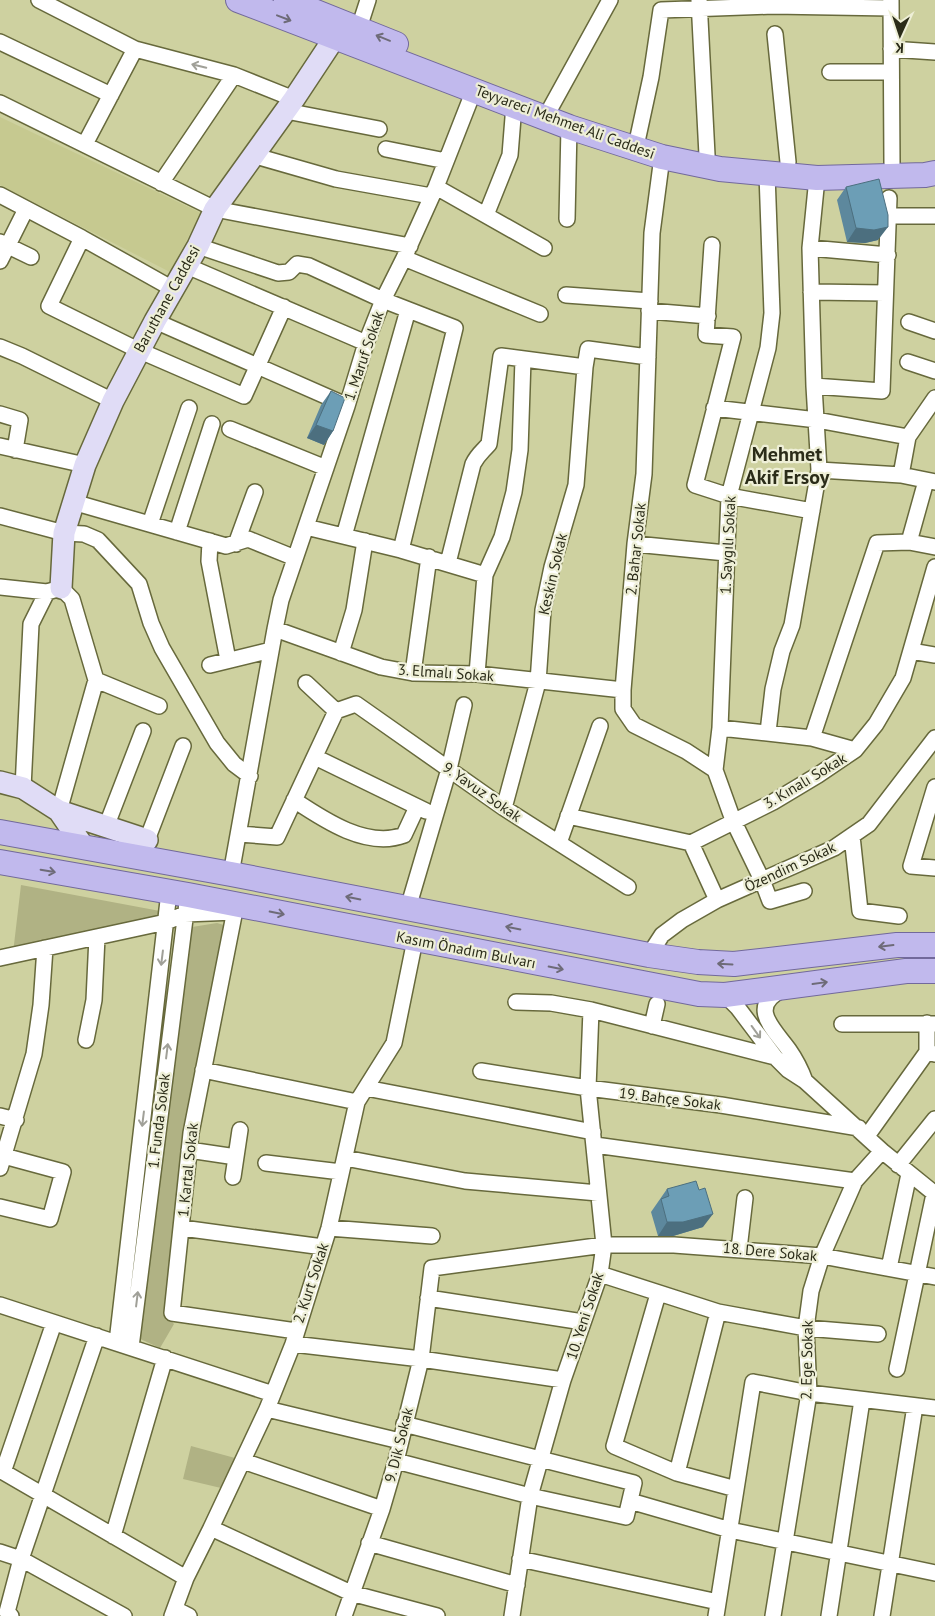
<svg xmlns="http://www.w3.org/2000/svg" width="935" height="1616" viewBox="0 0 935 1616" font-family="'PT Sans',sans-serif">
<style>
.built{fill:#c6c990}
.green{fill:#b0b284}
.lines{fill:none;stroke-linecap:round;stroke-linejoin:round}
.street-casing{stroke:#67693c;stroke-width:18}
.secondary-casing{stroke:#67693c;stroke-width:24}
.primary-casing{stroke:#72699b;stroke-width:26}
.street{stroke:#fff;stroke-width:15}
.secondary{stroke:#e0dcf6;stroke-width:21}
.primary{stroke:#c1b9ed;stroke-width:24}
.wall{fill:#5d889d}
.shaded-wall{fill:#4c6f7f}
.building{fill:#6c9eb6;stroke:#4c6f7f}
.oneway{stroke:#6e6b78}
.oneway2{stroke:#a0a098}
.labels{text-anchor:middle;stroke-width:4.5;stroke-linejoin:round;paint-order:stroke}
.street-label{font-size:15px;fill:#2b2c19;stroke:#eeefd7}
.district-label{font-size:20px;font-weight:bold;fill:#2b2c19;stroke:#eeefd7}
</style>
<rect width="100%" height="100%" fill="#ced1a0"/>
<!-- built -->
<path class="built" d="M0 117 201 213 170 272 0 185Z"/>
<!-- green -->
<path class="green" d="M21 885 160 911 166 919 13 953Z
M217 923 224 925 223 944 166 1315 174 1324 160 1348 138 1338 192 927Z
M191 1446 235 1458 221 1488 183 1479Z"/>
<g class="lines">
<defs>
<path id="street" d="M39 0 135 49 234 75 294 99
M699 0 707 155
M891 0 892 163
M359 28 368 0
M775 34 788 162
M0 42 111 95
M891 49 935 52
M830 72H891
M0 103 215 209 410 246
M551 107 610 0
M286 111 379 129
M638 137 651 77 661 10 773 6 891 8
M85 144 135 49
M386 149 446 161
M252 155 336 179 431 196
M662 157 652 233 644 474 635 544 623 690V709L634 725 686 751 715 770 733 820 762 880 770 901 804 891
M161 183 234 75
M436 187 544 248
M0 195 82 238 173 289
M486 215 510 155 514 105
M889 216H935
M567 219 569 127
M82 238 49 306 138 350 244 396 284 307
M0 242 31 257
M712 245 706 335 733 337 695 485 729 496 812 511
M198 246 278 273 289 272 297 264 309 266 383 300 455 328 401 550
M810 248 888 255
M404 258 540 314
M0 261 26 209
M187 266 366 343
M811 292 885 293
M566 295 650 301
M649 311 708 316
M155 321 346 405
M909 322 935 331
M0 347 22 356 113 401
M908 362 935 371
M814 386 882 391 889 198
M714 408 817 420 908 437
M0 414 20 420 15 450
M230 429 326 468
M0 446 85 465
M819 470 901 475 935 482
M901 475 908 437 935 398
M73 502 226 546 248 539 295 558
M0 516 64 533 84 534 98 540 139 584 151 623 162 648 217 743 234 764 250 776
M150 524 189 408
M306 527 401 550 485 575
M177 532 212 424
M344 536 408 310
M210 541 209 561 228 660
M909 542 926 481
M236 544 255 492
M635 544 726 553
M448 563 473 464C478 454 482 452 489 444L501 356 585 367 588 349 648 357
M0 587 47 592
M275 629 381 667 413 673 477 674 623 690
M911 651 935 655
M341 653 354 610 365 541
M210 665 271 650
M413 673 429 557
M477 674 485 575 502 537 514 492 520 450 523 359
M96 680 159 706
M306 683 336 711
M336 711 356 704 504 808 628 887
M720 728 812 738 855 750
M768 732 773 689 782 651 792 625 819 470 814 386 810 248 817 178
M812 738 877 543 909 542 935 547
M315 757 426 811
M715 770 720 728 729 496 768 348 772 313 767 174
M935 787 911 866 935 868
M23 788 31 624 47 592 61 588 72 599 96 680 59 811
M294 800C324 820 367 849 404 835L417 807
M504 808 538 682 543 610 552 567 576 485 585 367
M568 816 691 843 773 802 818 775 855 750 876 724 903 678 935 567
M106 827 143 731
M239 834 277 837 336 711
M852 836 860 911 899 916
M147 840 183 746
M559 843 600 726
M691 843 717 900
M231 874 275 629 281 600 347 406 366 343 383 300 404 258 436 187 474 90
M236 905 191 1133 172 1313 296 1331
M408 908 449 769 464 705
M649 955 662 935 682 920 717 900 834 848 869 824 935 738
M0 958 166 922 185 914 235 912
M782 990C747 1007 775 1030 789 1050 796 1060 801 1070 805 1081
M725 995 738 1008 775 1057 788 1070 805 1081 882 1151 935 1194
M516 1002 551 1003 591 1010 775 1057
M927 1023V1052L935 1054
M842 1024H935
M652 1026 657 1004
M86 1040 94 1000 97 937
M203 1070 357 1102
M481 1071 588 1088 721 1105 859 1128
M366 1088 593 1132
M0 1116 16 1120
M867 1136 927 1052
M595 1145 855 1181
M189 1150 236 1157
M345 1158 465 1181 598 1193
M266 1163 341 1172
M898 1165 935 1119
M0 1168 34 1054 41 1005 45 948
M233 1177 240 1130
M0 1207 50 1219 63 1172 4 1156
M182 1228 323 1247
M329 1228 432 1236
M739 1249 745 1198
M889 1268 909 1174
M600 1274 718 1312 806 1328 878 1334
M658 1294 614 1446 677 1473 736 1489
M428 1298 583 1322
M0 1305 273 1394
M117 1342 169 892
M293 1344 421 1359 563 1380
M131 1347 188 895
M897 1369 934 1194
M267 1409 400 1441
M243 1461 382 1509
M396 1461 530 1496 626 1517 634 1483 404 1424
M0 1470 186 1578
M3 1472 54 1323
M677 1473 718 1312
M630 1501 730 1530 935 1573
M211 1528 351 1593 437 1616
M113 1536 165 1358
M369 1543 517 1585
M0 1552 21 1559 124 1616
M520 1559 718 1602
M175 1609 189 1616
M11 1616 7 1612 21 1559 97 1336
M172 1616 186 1578 211 1528 267 1409 293 1344 329 1228 357 1102 394 1043 415 940
M344 1616 382 1509 396 1461 421 1359 432 1268 604 1245H674L822 1256 935 1277
M512 1616 530 1496 563 1380 600 1274 604 1245 588 1088 591 1010
M716 1616 753 1382 809 1393 935 1408
M773 1616 809 1393 806 1328 811 1291 822 1256 855 1181 882 1151
M829 1616 862 1400
M882 1616 915 1406"/>
<path id="secondary" d="M61 588 64 533 85 465 113 401 155 321 198 246 215 209 294 99 335 37
M0 782 23 788 59 811 83 846
M59 811 147 840"/>
<path id="primary" d="M238 0 569 127 662 157 720 169 817 178 925 175 935 173
M286 0 396 44
M0 832 231 874 649 955 698 962 734 964 897 945H935
M0 862 188 895 699 994 725 995 906 971H935"/>
</defs>
<!-- street casing -->
<use href="#street" class="street-casing"/>
<!-- secondary casing -->
<use href="#secondary" class="secondary-casing"/>
<!-- primary casing -->
<use href="#primary" class="primary-casing"/>
<!-- street -->
<use href="#street" class="street"/>
<!-- secondary -->
<use href="#secondary" class="secondary"/>
<!-- primary -->
<use href="#primary" class="primary"/>
</g>
<!-- wall -->
<path class="wall" d="M846 187 878 240 865 243 847 242 837 200Z
M331 391 333 431 324 445 307 438 321 405Z
M667 1189 703 1227 673 1236H658L651 1212Z"/>
<!-- shaded-wall -->
<path class="shaded-wall" d="M888 227 878 240 865 243 847 242 856 228Z
M316 425 333 431 324 445 307 438Z
M713 1214 703 1227 673 1236H658L667 1222Z"/>
<!-- building -->
<path class="building" d="M879 179 888 215V227L874 230 856 228 846 187Z
M331 391 345 398 333 431 316 425Z
M696 1181 699 1190 705 1188 713 1214 683 1222H667L661 1199 669 1196 667 1189Z"/>
<!-- one-way arrows -->
<defs><path id="oneway-shaft" d="M-6 0H5M1.5-3L5.5 0L1.5 3" fill="none" stroke-width="1.6" stroke-linecap="round" stroke-linejoin="round" transform="scale(1.25)"/></defs>
<g class="oneway">
<use href="#oneway-shaft" transform="translate(284 18) rotate(21)"/>
<use href="#oneway-shaft" transform="translate(383 38) rotate(-158)"/>
<use href="#oneway-shaft" transform="translate(48 871) rotate(10)"/>
<use href="#oneway-shaft" transform="translate(353 898) rotate(-169)"/>
<use href="#oneway-shaft" transform="translate(277 913) rotate(11)"/>
<use href="#oneway-shaft" transform="translate(513 928) rotate(-169)"/>
<use href="#oneway-shaft" transform="translate(886 946) rotate(173)"/>
<use href="#oneway-shaft" transform="translate(725 964) rotate(-177)"/>
<use href="#oneway-shaft" transform="translate(556 968) rotate(11)"/>
<use href="#oneway-shaft" transform="translate(820 983) rotate(-8)"/>
</g>
<g class="oneway2">
<use href="#oneway-shaft" transform="translate(199 66) rotate(-166)"/>
<use href="#oneway-shaft" transform="translate(162 958) rotate(97)"/>
<use href="#oneway-shaft" transform="translate(756 1032) rotate(54)"/>
<use href="#oneway-shaft" transform="translate(167 1051) rotate(-83)"/>
<use href="#oneway-shaft" transform="translate(143 1119) rotate(97)"/>
<use href="#oneway-shaft" transform="translate(137 1299) rotate(-83)"/>
</g>
<g class="labels">
<!-- street labels -->
<g class="street-label">
<text transform="translate(565 122) rotate(20)" y="5">Teyyareci Mehmet Ali Caddesi</text>
<text transform="translate(167 299) rotate(-61)" y="5">Baruthane Caddesi</text>
<text transform="translate(364 356) rotate(-71)" y="5">1. Maruf Sokak</text>
<text transform="translate(728 545) rotate(-87)" y="5">1. Saygılı Sokak</text>
<text transform="translate(636 549) rotate(-84)" y="5">2. Bahar Sokak</text>
<text transform="translate(553 574) rotate(-77)" y="5">Keskin Sokak</text>
<text transform="translate(446 673) rotate(4)" y="5">3. Elmalı Sokak</text>
<text transform="translate(805 781) rotate(-31)" y="5">3. Kınalı Sokak</text>
<text transform="translate(482 792) rotate(35)" y="5">9. Yavuz Sokak</text>
<text transform="translate(790 867) rotate(-25)" y="5">Özendim Sokak</text>
<text transform="translate(466 950) rotate(11)" y="5">Kasım Önadım Bulvarı</text>
<text transform="translate(670 1099) rotate(7)" y="5">19. Bahçe Sokak</text>
<text transform="translate(159 1121) rotate(-83)" y="5">1. Funda Sokak</text>
<text transform="translate(188 1170) rotate(-84)" y="5">1. Kartal Sokak</text>
<text transform="translate(770 1252) rotate(5)" y="5">18. Dere Sokak</text>
<text transform="translate(311 1283) rotate(-72)" y="5">2. Kurt Sokak</text>
<text transform="translate(585 1316) rotate(-72)" y="5">10. Yeni Sokak</text>
<text transform="translate(807 1360) rotate(-89)" y="5">2. Ege Sokak</text>
<text transform="translate(399 1445) rotate(-76)" y="5">9. Dik Sokak</text>
</g>
<!-- district labels -->
<g class="district-label">
<text x="787" y="461">Mehmet<tspan x="787" dy="23">Akif Ersoy</tspan></text>
</g>
</g>
<!-- north arrow -->
<g transform="translate(900 35) rotate(183)" stroke="#eeefd7" stroke-width="4" paint-order="stroke">
<path d="M0-4L9 19L0 12L-9 19Z" fill="#2b2c19"/>
<text y="-8" font-size="14" font-weight="bold" text-anchor="middle" fill="#2b2c19">K</text>
</g>
</svg>
